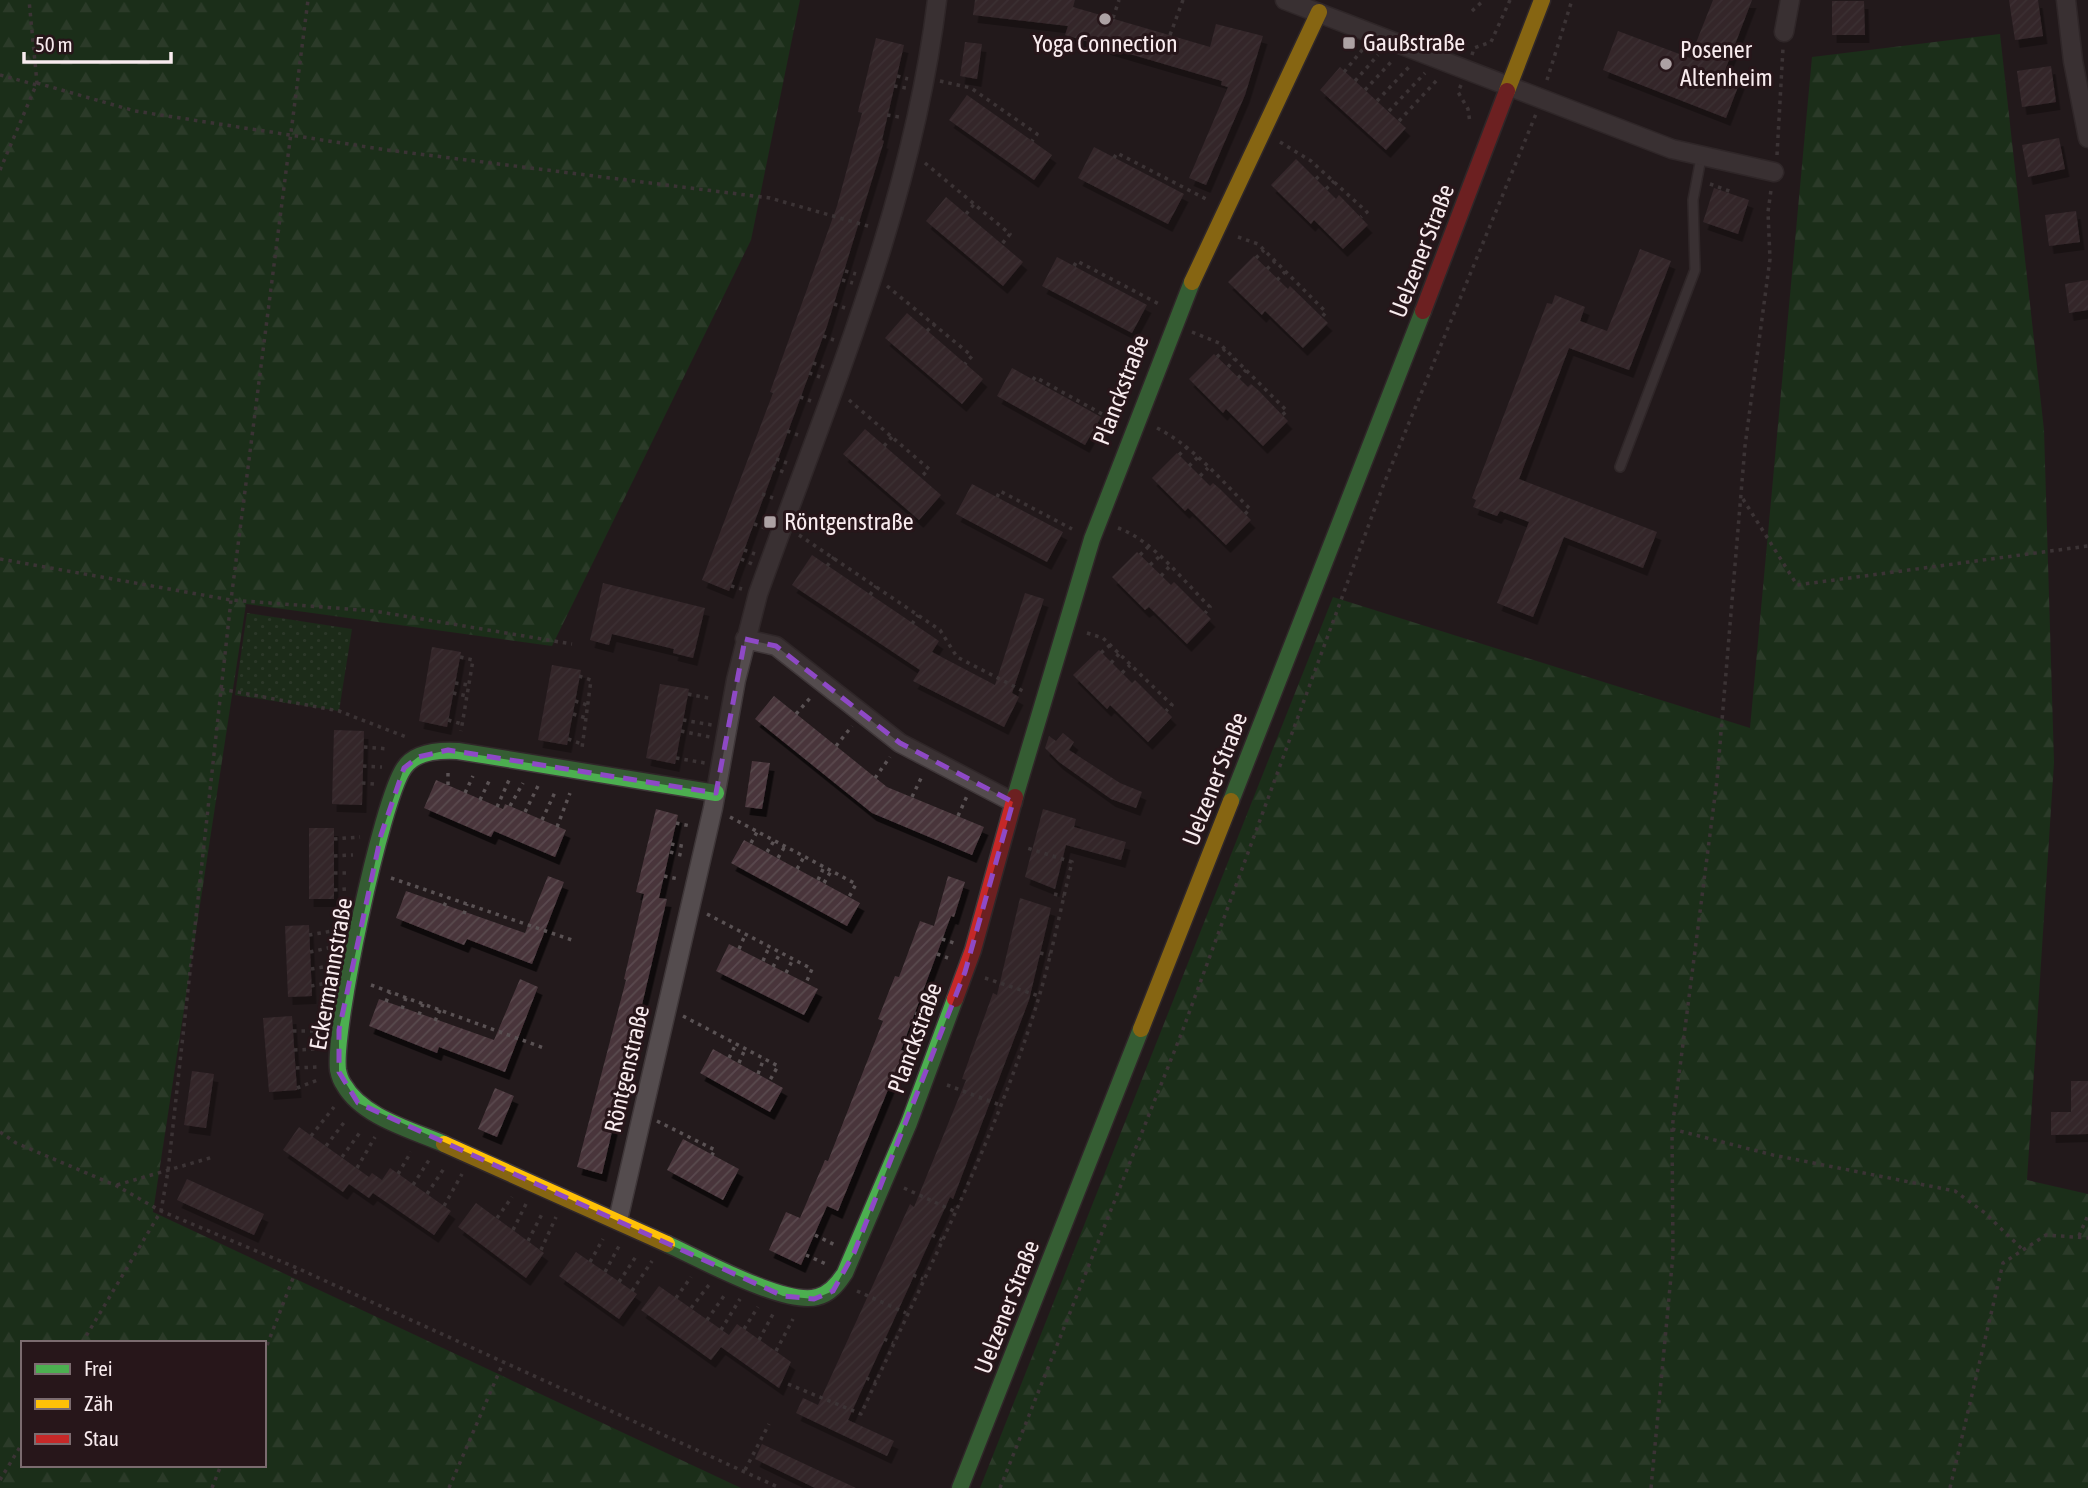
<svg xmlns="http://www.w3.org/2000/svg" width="2088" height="1488" viewBox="0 0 2088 1488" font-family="'Asap Condensed',sans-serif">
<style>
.grass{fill:url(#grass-dots)}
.forest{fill:url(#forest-firs);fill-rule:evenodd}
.building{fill:url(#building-hatch);filter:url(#shadow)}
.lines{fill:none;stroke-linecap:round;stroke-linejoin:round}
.lane-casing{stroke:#3f3739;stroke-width:12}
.street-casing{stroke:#3f3739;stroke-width:21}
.fast-casing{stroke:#3f3739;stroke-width:19}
.slow-casing{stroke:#3f3739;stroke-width:19}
.jam-casing{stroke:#3f3739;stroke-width:19}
.path{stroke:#5a5254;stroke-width:3.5;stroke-dasharray:3.5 5;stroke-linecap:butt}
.lane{stroke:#544c4e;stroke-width:9}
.street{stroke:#544c4e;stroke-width:18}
.fast{stroke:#4caf50;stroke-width:16}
.slow{stroke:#ffc107;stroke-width:16}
.jam{stroke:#c62828;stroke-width:16}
.marked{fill:none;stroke:#8e49c6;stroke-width:5;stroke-dasharray:14 9;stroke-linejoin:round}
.poi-dot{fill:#ada2a4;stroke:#27161a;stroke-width:2.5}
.labels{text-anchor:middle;stroke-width:6;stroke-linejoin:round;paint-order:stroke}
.poi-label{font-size:24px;fill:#f8ebee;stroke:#27161a;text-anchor:start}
.street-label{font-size:24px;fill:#f8ebee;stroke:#27161a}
</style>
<defs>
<pattern id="grass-dots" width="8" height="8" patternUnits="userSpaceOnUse" patternTransform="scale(1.75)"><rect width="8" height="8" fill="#144017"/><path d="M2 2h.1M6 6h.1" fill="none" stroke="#375c39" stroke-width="1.8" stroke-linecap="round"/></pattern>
<pattern id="forest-firs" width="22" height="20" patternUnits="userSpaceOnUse" patternTransform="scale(1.75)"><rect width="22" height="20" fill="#124817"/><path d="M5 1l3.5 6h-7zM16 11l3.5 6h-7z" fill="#356339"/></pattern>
<pattern id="building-hatch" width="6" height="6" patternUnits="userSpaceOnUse" patternTransform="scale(1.75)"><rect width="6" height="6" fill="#48353b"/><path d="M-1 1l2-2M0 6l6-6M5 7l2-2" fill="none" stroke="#5a494e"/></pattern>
<filter id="shadow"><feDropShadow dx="4.5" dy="8" stdDeviation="0" flood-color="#0009"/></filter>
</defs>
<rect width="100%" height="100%" fill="#231a1c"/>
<!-- grass -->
<path class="grass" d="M247 613 352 629 339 711 235 695Z"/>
<!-- forest -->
<path class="forest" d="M0 0H800L751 240 552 646 246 604 153 1212 741 1488H0ZM23 1343H264V1465H23Z
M2000 34 2044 430 2054 762 2027 1180 2088 1194V1488H980L1333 597 1750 728 1812 57Z"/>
<!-- building -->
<path class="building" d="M975 0H1075L1073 7 1210 47 1216 24 1263 36 1245 95 1206 185 1189 178 1228 87 1221 85 1222 81 1065 35 1068 26 973 15Z
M1713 0H1752L1724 73 1741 79 1726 118 1603 70 1618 31 1690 58Z
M2009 0H2038L2043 36 2015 40Z
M1832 1H1864L1865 35H1832Z
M876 38 904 45 882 140 884 141 827 326 729 591 702 580 773 393 770 392 837 206 862 113 858 112Z
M965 42 982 44 977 79 960 76Z
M2051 66 2056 102 2022 107 2017 71Z
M1340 67 1406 128 1386 150 1320 90Z
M967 95 1052 155 1034 180 949 120Z
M2059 138 2065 169 2028 177 2022 145Z
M1094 147 1184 194 1168 224 1078 178Z
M1296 159 1336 199 1339 195 1368 225 1343 249 1314 220 1311 224 1271 185Z
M1714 188 1749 200 1738 234 1703 222Z
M946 197 1023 262 1003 286 926 221Z
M2076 211 2080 242 2049 246 2045 215Z
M1640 249 1671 261 1629 370 1569 348 1519 479 1657 532 1643 568 1564 537 1533 617 1497 603 1529 522 1500 511 1497 516 1473 507 1476 500 1472 498 1547 303 1552 304 1555 295 1585 307 1580 321 1607 331Z
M1254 256 1288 289 1290 286 1328 323 1303 348 1265 311 1262 315 1228 282Z
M1057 257 1147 305 1132 333 1042 286Z
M2088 280V310L2069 313 2065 284Z
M907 313 983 379 962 404 885 338Z
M1214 354 1248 387 1251 384 1259 391 1288 421 1263 446 1226 409 1223 413 1189 379Z
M1012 368 1101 417 1085 445 997 396Z
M865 429 941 495 919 520 843 454Z
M1177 453 1210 486 1213 483 1220 489 1251 520 1226 545 1188 508 1185 511 1152 478Z
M972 484 1063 532 1047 562 956 514Z
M1137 552 1171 585 1174 582 1211 619 1187 644 1149 607 1145 610 1112 577Z
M812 555 939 641 932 652 995 685 1025 593 1044 599 1012 693 1019 697 1004 727 913 681 920 670 792 585Z
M603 583 705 608 693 658 673 653 674 649 612 634 609 645 590 640Z
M432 647 461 652 447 727 419 721Z
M1099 650 1132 683 1135 680 1172 717 1148 742 1110 705 1107 709 1073 675Z
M552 665 581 670 567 745 538 740Z
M660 684 689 689 675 764 646 758Z
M774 696 887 787 984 827 972 855 872 813 755 719Z
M334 730 364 731 362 805 332 804Z
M1063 733 1074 742 1069 750 1120 783 1142 792 1136 808 1111 799 1059 762 1045 748 1049 736 1056 741Z
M752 761 770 763 762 809 745 807Z
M436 780 503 809 505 804 566 830 555 857 494 831 491 837 424 808Z
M656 809 678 815 659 898 667 899 602 1174 577 1167 626 980 624 979 644 894 636 892Z
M1043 809 1076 819 1074 827 1126 842 1121 860 1066 845 1055 889 1025 877Z
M309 828H334V899H309Z
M744 840 860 903 847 926 731 863Z
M548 876 564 882 532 964 467 939 464 945 396 918 406 891 525 933Z
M948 876 965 882 954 917 951 916 901 1050 904 1051 838 1211 827 1206 801 1265 769 1250 786 1212 800 1218 825 1160 828 1161 883 1021 878 1019 895 976 899 977 920 921 934 926Z
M1020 898 1051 908 1029 1000 953 1199 950 1197 848 1420 894 1441 887 1456 796 1413 803 1398 818 1405 910 1204 914 1207 966 1080 962 1079 993 993 997 995Z
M309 925 312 996 288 997 285 926Z
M729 944 818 989 804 1015 716 971Z
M520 979 538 987 505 1072 439 1047 437 1053 369 1026 379 999 494 1040Z
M292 1016 297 1090 269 1092 263 1018Z
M713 1049 783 1088 770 1112 700 1073Z
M192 1071 214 1074 206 1128 184 1125Z
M2071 1081H2088V1134L2051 1135V1112H2071Z
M495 1088 514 1096 497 1137 478 1129Z
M299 1127 369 1177 372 1173 382 1180 390 1168 451 1211 434 1235 373 1193 369 1198 349 1184 343 1192 283 1150Z
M683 1139 739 1169 723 1200 667 1170Z
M187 1179 264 1214 254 1235 177 1200Z
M476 1203 544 1253 526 1278 458 1227Z
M576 1252 637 1294 619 1319 559 1276Z
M659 1286 729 1335 737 1324 791 1362 779 1388 721 1347 711 1360 641 1310Z
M762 1444 856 1488H815L755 1459Z"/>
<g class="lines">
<defs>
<path id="lane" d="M1620 467 1695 270 1693 200 1701 158"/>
<path id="street" d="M1285 0 1672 149 1774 172
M2066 0 2073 61 2088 138
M1784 32 1790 0
M745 639 776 646 900 743 1013 802
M618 1220 713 808 736 680 758 594C828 399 912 207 937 0"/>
<path id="fast" d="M1015 797 1092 539 1192 282
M1231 801 1423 311
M444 1144C412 1130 362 1117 344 1085 341 1081 339 1075 338 1070 333 1029 381 801 404 768 415 751 440 750 458 751L716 793
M667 1244C700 1259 785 1306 817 1297 830 1294 838 1284 845 1273L909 1123 955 999
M960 1488 1141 1029"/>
<path id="slow" d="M1507 91 1542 0
M1192 282 1319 12
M1141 1029 1231 801
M444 1144 667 1244"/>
<path id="jam" d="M1423 311 1507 91
M955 999 973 950 1015 797"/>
</defs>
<!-- lane casing -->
<use href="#lane" class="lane-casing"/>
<!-- street casing -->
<use href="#street" class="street-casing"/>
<!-- fast casing -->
<use href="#fast" class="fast-casing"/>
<!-- slow casing -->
<use href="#slow" class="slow-casing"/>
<!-- jam casing -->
<use href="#jam" class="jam-casing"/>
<!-- path -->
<path class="path" d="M1472 11 1484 0
M1113 18 1119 0
M1170 35 1183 0
M1472 55 1474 48 1491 42 1510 0
M1344 72 1363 49
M0 75 37 85
M897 76 908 79
M1547 80 1572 0
M940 81 971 88 1037 134 1032 141
M1355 81 1378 55
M37 83 135 111 387 150 770 198 868 226
M1461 85 1458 92 1468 109 1470 123
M894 86 906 88
M1365 90 1392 61
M1377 101 1409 67
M1389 111 1425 73
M887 115 899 117
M1399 121 1438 79
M1280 142 1311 161 1367 212 1361 217
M1777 155 1783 48
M1114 158 1117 153 1206 199
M925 163 1010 234 1002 244
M0 170 37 83 29 0
M1316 179 1323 172
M1710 184 1732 192V194
M1326 189 1334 181
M966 214 975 203
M1238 237 1258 244 1326 312 1322 317
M1256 258 1264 250
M1074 266 1077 261 1159 304
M1267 269 1275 261
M845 271 856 274
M842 280 853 283
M1277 280 1285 272
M887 286 972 356 965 364
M834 304 845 308
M927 331 935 323
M1192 332 1219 343 1287 411 1282 415
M823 336 834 340
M1217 357 1225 349
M813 363 824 367
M1228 367 1235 359
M809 373 820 377
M1238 378 1246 370
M1033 380 1035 377 1113 420
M800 397 811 401
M849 400 929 469 921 477
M1157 428C1194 447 1221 480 1250 509L1245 514
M787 431 798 435
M884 446 892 437
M1179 455 1187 447
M776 459 787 463
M1189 466 1198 457
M772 468 784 472
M1200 476 1208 468
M762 494 773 498
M997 497 1000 491 1072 529
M1743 499 1797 585 2088 546
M754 524 765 528
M1118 528C1154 541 1183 581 1210 607L1205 613
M799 535 940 630 957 657 1023 691
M744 550 755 554
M1140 555 1148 547
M0 559 231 600 374 611 572 644
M741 559 752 564
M1150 565 1159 557
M827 566 834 557
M1161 576 1169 567
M731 586 742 589
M870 595 876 586
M912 624 918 615
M1087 633 1103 638 1172 705 1166 711
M1101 653 1110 645
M460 657 473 660 461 731
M1111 663 1119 654
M1122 673 1130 665
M579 676 591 680 582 748
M455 683 469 685
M221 689 339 711 406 737
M453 693 467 696
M688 694 713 699
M575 701 587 705
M573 714 586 718
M796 714 811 697
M448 720 462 724
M683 720 712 725
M681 731 710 737
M568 739 582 744
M836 746 852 726
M364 747 389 749
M676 758 705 763
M363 766 382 767
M448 773V785
M875 778 890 757
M362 783 374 784
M465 793 473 776
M912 797 923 774
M480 800 490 779
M510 806 523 783
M497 807 509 780
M525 812 538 786
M958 816 967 796
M730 817 856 884 849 897
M542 820 556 790
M676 823 691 826
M557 827 570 793
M334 839 360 837
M751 843 757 832
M671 844 687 847
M670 852 685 856
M767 852 774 841
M334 856 353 855
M778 858 785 846
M797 869 804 857
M334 873H350
M664 876 679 879
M391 878 572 940
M818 880 824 867
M824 883 831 871
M334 890 346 889
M1054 894 1064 896
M444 906 448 898
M464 914 467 904
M707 914 812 969 806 983
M309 935 338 930
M942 939 954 943
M739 949 745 935
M310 952 332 947
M1040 953 1050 955
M937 954 948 958
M763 961 769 947
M773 967 780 953
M311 969 329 966
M786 973 793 959
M985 978 1039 996
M371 985 544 1048
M311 986 327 983
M921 998 932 1002
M386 1002 390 992
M402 1009 406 998
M915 1013 926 1018
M419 1015 423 1004
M683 1016 778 1066 770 1080
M435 1021 440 1010
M293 1031H319
M294 1050 317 1049
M729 1058 736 1044
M739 1063 745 1049
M296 1068 318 1067
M758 1074 764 1058
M947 1085 1000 1105
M297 1088 318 1080
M657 1121 715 1150 712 1155
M1672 1129 1773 1155 1955 1191 1985 1213 2023 1250
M0 1132 16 1143 117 1186 161 1211 297 1268 780 1488
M311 1136 334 1107
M326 1146 346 1120
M342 1157 361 1131
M357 1168 375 1137
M398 1174 411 1152
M117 1185 213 1157
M413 1185 429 1160
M904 1188 956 1212
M427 1194 445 1167
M444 1206 462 1174
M497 1218 512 1197
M513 1230 526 1204
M815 1235 835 1245
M932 1235 942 1240
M2079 1236 2088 1215
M528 1241 543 1212
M541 1250 556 1217
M806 1255 826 1264
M590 1262 603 1239
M605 1272 619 1246
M913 1275 923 1279
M619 1282 637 1255
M632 1291 652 1261
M857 1291 906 1313
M676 1298 691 1277
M691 1308 709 1285
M707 1320 726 1293
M744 1329 758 1307
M721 1330 740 1299
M884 1339 893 1343
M759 1340 773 1314
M82 1343 161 1211 168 1171 231 600 308 0
M776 1351 793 1319
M264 1353 297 1268
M866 1378 876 1382
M788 1384 861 1414C924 1277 995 1142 1039 997 1052 953 1061 907 1072 862L1027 848
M745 1470 769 1424
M0 1480 23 1442
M212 1488 221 1465
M449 1488 503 1363
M1000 1488 1182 1032 1383 486 1536 114
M1651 1488 1673 1255 1672 1129 1717 780 1745 446 1770 259 1768 212 1771 190
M1950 1488 2003 1263 2046 1235 2088 1238"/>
<!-- lane -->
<use href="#lane" class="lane"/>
<!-- street -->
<use href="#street" class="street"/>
<!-- fast -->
<use href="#fast" class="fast"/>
<!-- slow -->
<use href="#slow" class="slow"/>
<!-- jam -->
<use href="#jam" class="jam"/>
</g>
<!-- marked area -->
<path d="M0 0H2088V1488H0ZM745 639 776 646 900 743 1013 802 965 972 854 1253 833 1291 814 1299 783 1296 358 1103 339 1072V1030L381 835 404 768 418 757 448 750 716 793Z" fill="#231a1c" fill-opacity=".55" fill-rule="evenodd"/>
<path class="marked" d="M745 639 776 646 900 743 1013 802 965 972 854 1253 833 1291 814 1299 783 1296 358 1103 339 1072V1030L381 835 404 768 418 757 448 750 716 793Z"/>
<!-- markers -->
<g class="poi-dot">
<circle cx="1105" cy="19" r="7"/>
<rect x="1342" y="36" width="14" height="14" rx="3.5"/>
<circle cx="1666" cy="64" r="7"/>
<rect x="763" y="515" width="14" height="14" rx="3.5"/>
</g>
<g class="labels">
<!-- poi labels -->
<g class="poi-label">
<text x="1363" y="51">Gaußstraße</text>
<text x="1105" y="52" text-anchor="middle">Yoga Connection</text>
<text x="1680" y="58">Posener<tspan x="1680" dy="28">Altenheim</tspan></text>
<text x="784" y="530">Röntgenstraße</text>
</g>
<!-- street labels -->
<g class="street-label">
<text transform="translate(1422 251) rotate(-69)" y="8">Uelzener Straße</text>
<text transform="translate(1121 390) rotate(-69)" y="8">Planckstraße</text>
<text transform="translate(1215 779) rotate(-69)" y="8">Uelzener Straße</text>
<text transform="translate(331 974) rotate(-80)" y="8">Eckermannstraße</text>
<text transform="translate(915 1038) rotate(-70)" y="8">Planckstraße</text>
<text transform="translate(627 1069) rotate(-77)" y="8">Röntgenstraße</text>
<text transform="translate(1007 1307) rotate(-69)" y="8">Uelzener Straße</text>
</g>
</g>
<!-- legend -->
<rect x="21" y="1341" width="245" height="126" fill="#27161a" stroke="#7b6b6f" stroke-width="2"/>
<rect x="35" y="1364" width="35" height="10" fill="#4caf50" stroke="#7b6b6f" stroke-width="2"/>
<text x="84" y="1376" font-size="21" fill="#f8ebee">Frei</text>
<rect x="35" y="1399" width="35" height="10" fill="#ffc107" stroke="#7b6b6f" stroke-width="2"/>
<text x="84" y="1411" font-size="21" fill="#f8ebee">Zäh</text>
<rect x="35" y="1434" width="35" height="10" fill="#c62828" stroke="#7b6b6f" stroke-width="2"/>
<text x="84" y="1446" font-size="21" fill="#f8ebee">Stau</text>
<!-- scale -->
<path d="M24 52v10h147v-10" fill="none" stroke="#f8ebee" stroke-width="3.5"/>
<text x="35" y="52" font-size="21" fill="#f8ebee" stroke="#27161a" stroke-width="5" paint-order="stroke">50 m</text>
</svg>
